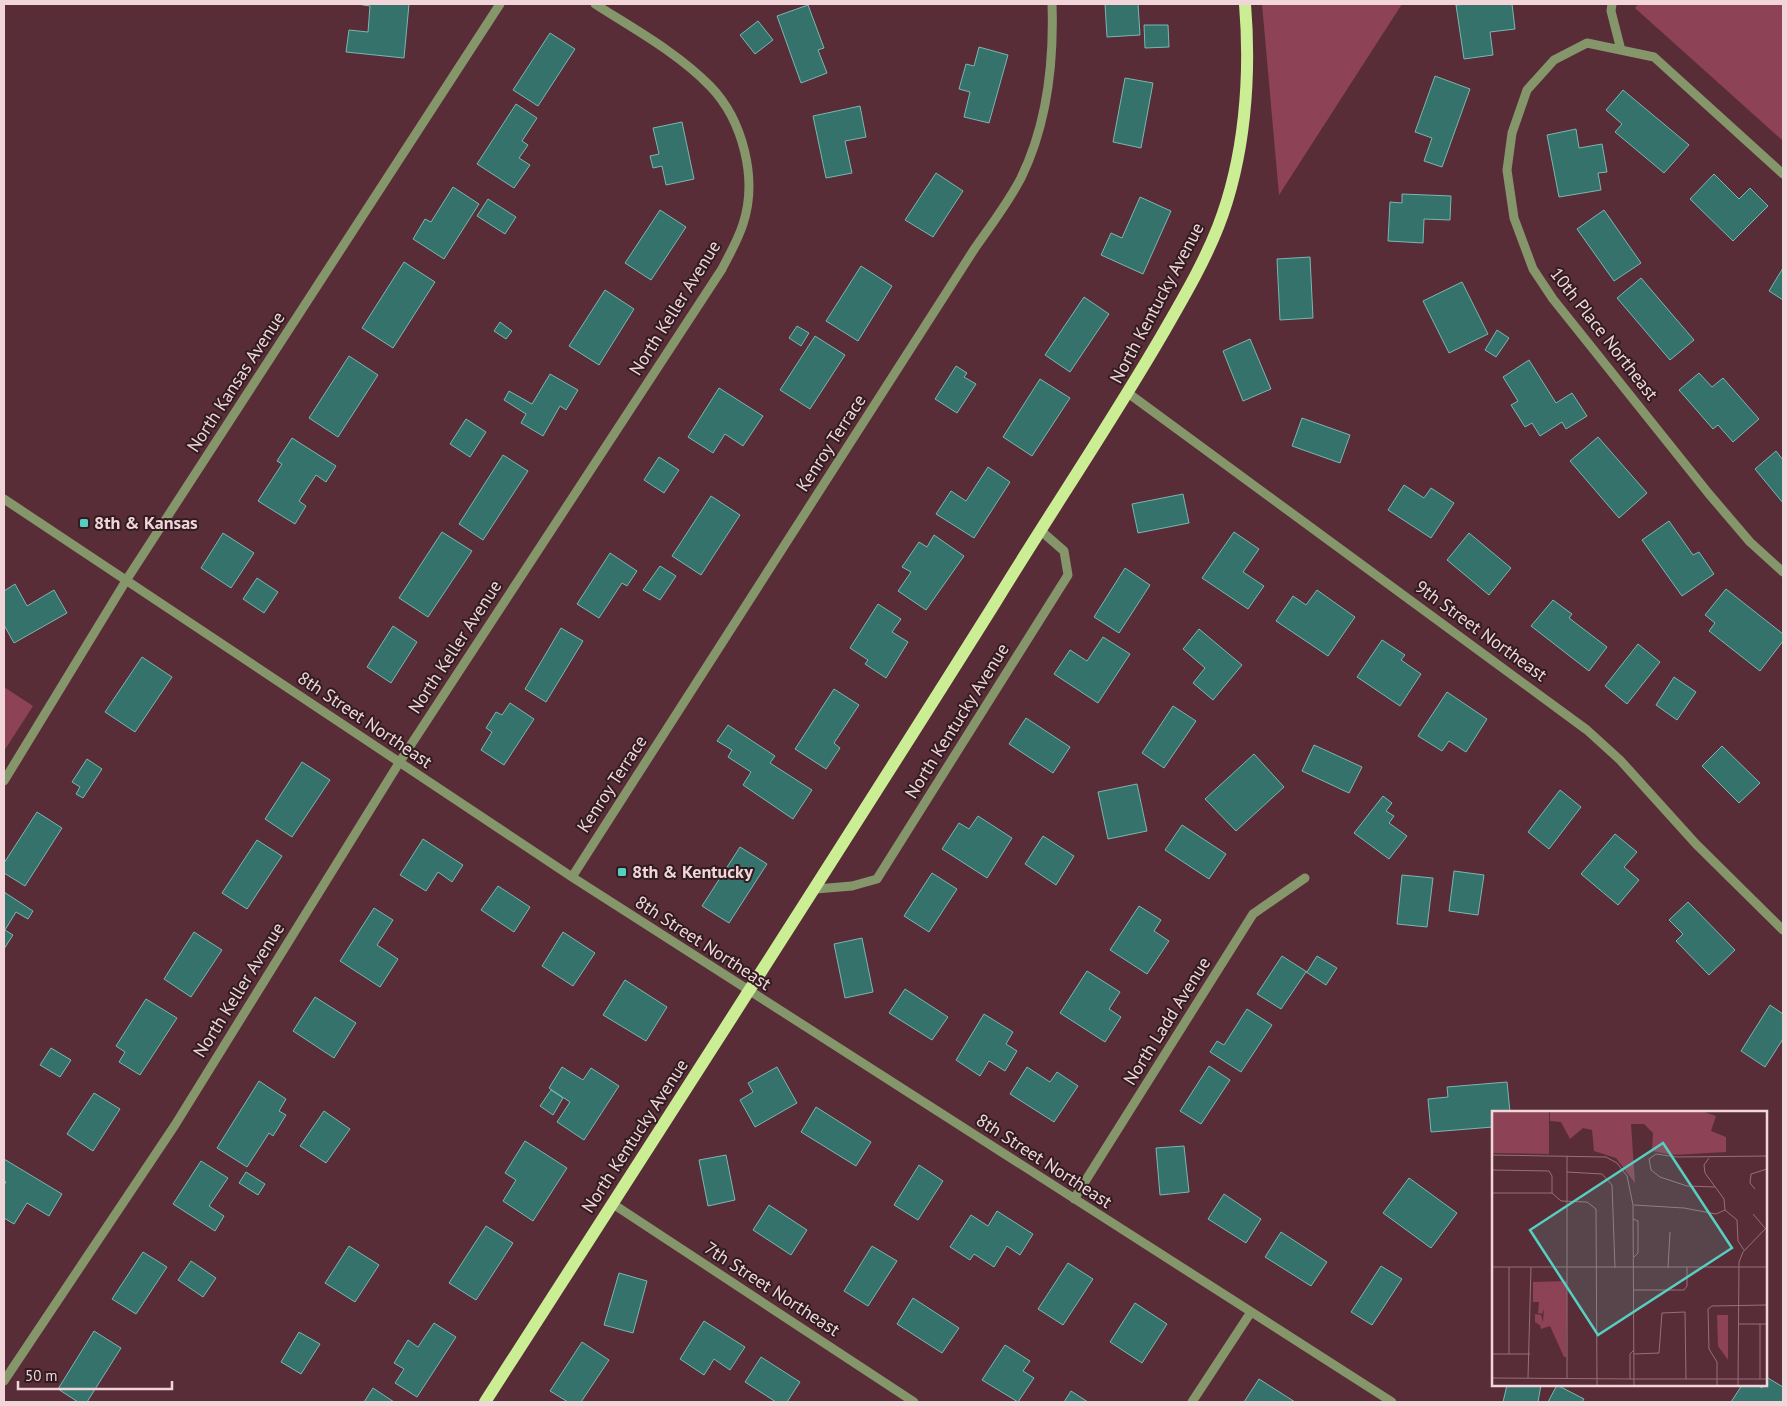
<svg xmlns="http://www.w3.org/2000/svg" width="1787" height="1406" viewBox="0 0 1787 1406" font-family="'PT Sans',sans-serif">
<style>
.green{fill:#8d4255}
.building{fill:#34726b;stroke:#79b7b0}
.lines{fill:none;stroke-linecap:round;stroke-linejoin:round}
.minor{stroke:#85966b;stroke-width:9}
.major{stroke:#cbee94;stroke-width:12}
.poi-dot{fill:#57cec1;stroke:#311d21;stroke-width:2}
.labels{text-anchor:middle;stroke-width:4;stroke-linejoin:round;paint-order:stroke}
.street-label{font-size:18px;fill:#f1d5d9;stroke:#311d21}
.poi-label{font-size:18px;font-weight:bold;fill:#f1d5d9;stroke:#311d21;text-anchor:start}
.inset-road{fill:none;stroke:#967078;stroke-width:1}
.view{fill:#57cec1;fill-opacity:0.15;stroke:#57cec1;stroke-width:2.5}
.inset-edge{fill:none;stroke:#f1d5d9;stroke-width:2.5}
</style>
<rect width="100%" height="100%" fill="#592d37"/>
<!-- green -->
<path class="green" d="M1262 4H1402L1279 195Z
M1638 4H1783V141L1635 8Z
M4 687 33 706 4 751Z"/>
<!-- building -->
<path class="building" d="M357 4H409L404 58 346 52 349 30 368 32 370 6Z
M1105 4H1138L1140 35 1107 37Z
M1468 4H1512L1515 29 1490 32 1493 55 1464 59 1456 5Z
M808 5 824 48 818 50 827 73 801 83 777 16Z
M758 21 773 40 755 54 740 35Z
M1144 25H1168L1169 47 1145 48Z
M550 33 575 49 538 106 513 90Z
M979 47 1008 55 989 123 964 117 970 92 959 89 966 64 974 66Z
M1435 76 1470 89 1442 167 1424 161 1432 138 1415 132Z
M1125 78 1153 83 1141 148 1113 142Z
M1623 90 1689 145 1664 173 1615 132 1622 124 1606 110Z
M516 104 537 118 522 141 528 145 519 158 530 165 514 188 477 164Z
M860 106 866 137 845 141 852 173 826 178 813 116Z
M682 122 694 179 666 185 662 166 653 168 650 156 659 154 653 128Z
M1576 129 1579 148 1602 144 1607 172 1598 173 1601 190 1559 197 1547 135Z
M936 173 963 191 933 237 905 220Z
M1714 174 1739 199 1750 188 1768 206 1733 241 1690 199Z
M453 187 479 204 444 259 413 239 425 219 431 222Z
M1402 194 1451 196 1450 220 1424 219 1423 243 1388 241 1390 202 1402 203Z
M1140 197 1171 211 1143 274 1101 255 1111 233 1122 238Z
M488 199 516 217 505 234 477 216Z
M660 210 686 227 651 280 625 263Z
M1604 210 1641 263 1614 281 1577 229Z
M1310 257 1313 318 1280 320 1277 259Z
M404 262 435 282 393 348 362 328Z
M861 266 892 286 858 341 826 321Z
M1783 268V300L1769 291Z
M1641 278 1694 340 1670 360 1617 298Z
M1462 282 1488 334 1449 353 1423 301Z
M605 290 634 309 599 365 569 346Z
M1084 297 1109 314 1070 372 1045 355Z
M500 322 512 331 506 339 494 331Z
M797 326 809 333 801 346 789 338Z
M1497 330 1509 338 1496 357 1485 350Z
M815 336 845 355 810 409 780 390Z
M1250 339 1271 389 1243 401 1223 351Z
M349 356 378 375 338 437 309 418Z
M1529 360 1556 403 1572 393 1587 416 1566 429 1562 422 1540 436 1532 423 1525 427 1511 405 1518 401 1503 377Z
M956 366 967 373 964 377 976 384 957 413 935 399Z
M1699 373 1712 387 1723 378 1759 419 1733 442 1718 425 1713 429 1679 390Z
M550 374 578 390 566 410 560 406 543 436 521 423 526 414 504 400 509 391 532 404Z
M1040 379 1070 398 1032 456 1003 437Z
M719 388 763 416 743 446 725 434 713 453 688 437Z
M1302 418 1350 435 1340 463 1292 446Z
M466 419 486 432 470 457 450 444Z
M1598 437 1647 493 1619 518 1570 461Z
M292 438 336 466 326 482 316 475 299 501 306 506 295 524 258 501 282 464 277 461Z
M1776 451 1783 460V503L1755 469Z
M503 455 528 471 483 540 459 524Z
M659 457 679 470 664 493 644 480Z
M988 467 1010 482 974 538 936 514 951 491 966 501Z
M1404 485 1424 498 1431 488 1454 503 1431 538 1388 510Z
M1183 494 1189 523 1138 533 1132 504Z
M711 496 740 515 701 575 672 556Z
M1669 521 1693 555 1699 552 1714 574 1682 596 1642 540Z
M442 532 472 551 428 617 399 598Z
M1234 532 1259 549 1243 572 1264 586 1248 609 1202 578Z
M223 533 254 553 231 588 201 568Z
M1469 533 1511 568 1489 595 1447 560Z
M934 535 964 556 926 610 898 591 911 572 902 567 919 542 927 547Z
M610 553 637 571 627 586 622 583 599 618 577 604Z
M660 566 676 576 660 600 643 590Z
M1125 568 1150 585 1119 633 1094 617Z
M257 578 278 592 264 613 243 599Z
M15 584 27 606 54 590 67 613 14 643 4 625V591Z
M1726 589 1783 634V641L1760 671 1709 631 1715 623 1705 615Z
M1317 590 1355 617 1328 656 1276 621 1293 596 1306 605Z
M1553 600 1572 614 1569 618 1607 647 1589 671 1531 626Z
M878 604 901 619 892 632 908 642 886 678 865 664 868 660 850 648Z
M393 626 417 642 391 683 367 667Z
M561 628 583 641 546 702 525 689Z
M1199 629 1242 665 1213 700 1193 683 1205 668 1183 649Z
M1103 637 1130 654 1098 703 1054 674 1070 650 1087 661Z
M1382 640 1405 655 1401 660 1421 674 1400 706 1357 677Z
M1638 644 1660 662 1627 704 1605 686Z
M142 657 172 677 135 732 105 712Z
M1674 677 1696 692 1677 720 1656 705Z
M834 689 859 705 834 743 840 748 826 769 795 749Z
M1447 692 1487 719 1466 752 1449 741 1442 751 1418 736Z
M510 703 534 719 504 765 481 750 492 732 486 728 496 712 502 715Z
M1173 706 1196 721 1164 768 1142 753Z
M1026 718 1070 747 1053 773 1009 744Z
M728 725 775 756 770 763 812 790 793 819 743 785 751 772 728 757 732 750 717 741Z
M1314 745 1362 767 1349 793 1302 771Z
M1722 746 1760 783 1739 803 1702 766Z
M1254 754 1284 787 1236 831 1205 799Z
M87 759 102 769 83 798 76 794 80 787 72 782Z
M302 762 330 780 292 837 265 819Z
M1137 784 1147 831 1108 839 1098 792Z
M1560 790 1581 807 1549 849 1528 832Z
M1383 796 1392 803 1386 811 1394 816 1389 823 1407 836 1389 859 1354 833Z
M37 812 62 828 25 886 4 873V863Z
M978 816 1012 838 987 878 942 849 959 823 969 829Z
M1182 825 1226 854 1209 879 1165 850Z
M1615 834 1637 852 1624 867 1639 880 1618 905 1581 874Z
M1043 836 1074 856 1056 885 1025 864Z
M423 839 463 865 452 882 438 872 426 891 400 875Z
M257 840 282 856 247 909 222 893Z
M740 847 767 864 729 923 702 906Z
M1454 871 1484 875 1478 915 1449 911Z
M932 873 957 889 929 932 904 916Z
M1402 875 1433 878 1427 927 1397 924Z
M498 886 530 907 514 932 481 910Z
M4 892 33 911 28 919 16 912 5 930 13 935 4 949Z
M1688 902 1735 950 1709 975 1676 941 1683 934 1669 920Z
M1139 906 1161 920 1154 931 1169 941 1147 974 1110 950Z
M374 908 393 920 377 945 398 959 380 987 340 961Z
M194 932 222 950 191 997 164 979Z
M563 932 595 953 573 986 542 966Z
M862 938 873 992 845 998 834 944Z
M1282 956 1307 972 1317 956 1337 968 1326 985 1306 972 1281 1009 1257 994Z
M1087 971 1120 992 1109 1009 1121 1017 1105 1042 1060 1013Z
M625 980 667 1007 646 1041 603 1015Z
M905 989 948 1017 932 1040 889 1013Z
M315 997 356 1023 334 1058 293 1031Z
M146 999 177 1018 140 1075 119 1062 125 1052 116 1046Z
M1770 1005 1783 1014V1039L1765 1067 1741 1051Z
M1247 1009 1272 1025 1241 1072 1210 1052 1217 1041 1224 1045Z
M984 1014 1013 1032 1006 1044 1017 1051 1005 1071 989 1061 980 1076 956 1060Z
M51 1048 71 1060 60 1077 40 1065Z
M1209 1066 1230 1080 1201 1124 1180 1111Z
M562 1067 583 1080 591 1068 619 1086 584 1140 557 1122 570 1102 549 1088Z
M777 1067 797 1103 755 1127 740 1100 753 1092 748 1083Z
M1027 1067 1050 1082 1057 1072 1078 1086 1054 1122 1010 1094Z
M259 1081 286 1099 279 1111 286 1115 273 1136 269 1133 247 1167 217 1148Z
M1507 1082 1510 1112H1493V1127L1431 1132 1428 1099 1448 1097 1447 1087Z
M551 1090 563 1098 553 1115 540 1106Z
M94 1093 120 1109 93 1151 67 1134Z
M816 1107 871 1142 856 1166 801 1132Z
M324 1111 350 1129 326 1163 300 1146Z
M525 1141 567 1168 533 1221 503 1201 516 1180 505 1173Z
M1184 1146 1189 1192 1160 1195 1156 1148Z
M726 1155 735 1200 708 1206 699 1160Z
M4 1159 62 1194 49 1216 27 1203 14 1224 4 1218V1185L6 1182 4 1181Z
M201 1161 228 1178 209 1206 224 1216 215 1231 173 1204Z
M919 1165 943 1181 918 1220 894 1205Z
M246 1172 265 1184 258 1195 239 1183Z
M1409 1178 1457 1213 1431 1248 1383 1213Z
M1224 1194 1261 1219 1246 1243 1208 1219Z
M769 1205 807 1230 791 1255 753 1230Z
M997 1211 1033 1234 1020 1255 1007 1246 994 1267 974 1254 970 1260 950 1247 971 1215 988 1226Z
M486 1226 513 1243 476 1300 449 1283Z
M1281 1232 1327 1262 1311 1286 1265 1257Z
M349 1246 379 1265 355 1302 325 1283Z
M872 1246 897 1261 868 1306 844 1291Z
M143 1252 167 1267 136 1314 112 1299Z
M191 1261 216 1278 203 1297 178 1280Z
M1068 1263 1093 1279 1063 1325 1038 1309Z
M1381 1266 1402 1279 1372 1325 1351 1312Z
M619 1273 647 1281 633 1333 604 1325Z
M913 1298 959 1328 942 1353 897 1324Z
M1135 1303 1167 1324 1142 1363 1110 1342Z
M704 1321 745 1347 730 1370 714 1359 704 1375 680 1359Z
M434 1323 456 1337 417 1397 395 1383 404 1369 394 1363 408 1340 418 1347Z
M94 1331 121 1348 87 1402H78L58 1389Z
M299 1332 320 1344 301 1374 281 1362Z
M582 1342 609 1360 581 1402H568L550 1391Z
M1005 1345 1030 1361 1023 1371 1034 1378 1018 1402 982 1380Z
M761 1357 800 1382 787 1402H776L745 1382Z
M1768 1378 1783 1387V1402H1731L1742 1385H1757L1762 1388Z
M1259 1379 1295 1402H1244Z
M1507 1385H1541L1538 1402H1503Z
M1557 1385 1584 1399 1582 1402H1548Z
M373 1388 394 1402H364Z
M1071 1391 1088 1402H1064Z"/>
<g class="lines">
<!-- minor -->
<path class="minor" d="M1612 4 1611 11 1621 50
M1783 174 1654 57 1587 43 1554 60 1527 90 1512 133 1507 170 1514 218 1533 269 1553 299 1709 494 1750 542 1783 572
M1128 393 1587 730 1620 760 1696 844 1783 930
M4 499 572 877 1392 1402
M4 781 127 579 500 4
M572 877 975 248C991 225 1008 203 1021 178 1047 125 1054 63 1052 4
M816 889 852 886 877 879 1068 575 1064 551 1040 530
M1074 1199 1253 914 1305 878
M613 1204 914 1402
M4 1381 175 1125 399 763 722 269C729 255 738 240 743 224 758 179 743 120 710 86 678 53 634 29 595 4
M1192 1402 1251 1312"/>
<!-- major -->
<path class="major" d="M485 1402C656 1136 827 871 995 603 1050 513 1109 426 1162 335 1182 300 1203 265 1218 227 1245 158 1251 77 1245 4"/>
</g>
<!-- markers -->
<g class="poi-dot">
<rect x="79" y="518" width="10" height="10" rx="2.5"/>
<rect x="617" y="867" width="10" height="10" rx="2.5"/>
</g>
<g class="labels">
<!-- street labels -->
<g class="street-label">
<text transform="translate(1157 303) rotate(-62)" y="6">North Kentucky Avenue</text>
<text transform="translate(675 308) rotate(-58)" y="6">North Keller Avenue</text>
<text transform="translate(1604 334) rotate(52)" y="6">10th Place Northeast</text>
<text transform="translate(236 382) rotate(-57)" y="6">North Kansas Avenue</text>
<text transform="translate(831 443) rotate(-57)" y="6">Kenroy Terrace</text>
<text transform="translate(1481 631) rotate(36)" y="6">9th Street Northeast</text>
<text transform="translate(455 647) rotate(-57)" y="6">North Keller Avenue</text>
<text transform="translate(365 720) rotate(34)" y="6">8th Street Northeast</text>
<text transform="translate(957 721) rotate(-58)" y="6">North Kentucky Avenue</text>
<text transform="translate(612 784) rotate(-57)" y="6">Kenroy Terrace</text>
<text transform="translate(703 943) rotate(33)" y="6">8th Street Northeast</text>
<text transform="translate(239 990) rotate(-58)" y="6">North Keller Avenue</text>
<text transform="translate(1167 1021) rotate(-58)" y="6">North Ladd Avenue</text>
<text transform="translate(635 1136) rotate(-57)" y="6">North Kentucky Avenue</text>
<text transform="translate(1044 1161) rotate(33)" y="6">8th Street Northeast</text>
<text transform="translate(772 1289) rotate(33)" y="6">7th Street Northeast</text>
</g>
<!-- poi labels -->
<g class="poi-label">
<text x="94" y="529">8th &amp; Kansas</text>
<text x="632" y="878">8th &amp; Kentucky</text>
</g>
</g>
<!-- overview -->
<g transform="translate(1492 1111)">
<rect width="275" height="275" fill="#592d37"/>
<path d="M0 0H57V43L0 42ZM58 0H209L224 5 219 20 234 26V41L181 44 160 40 161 22 152 13H139L143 72 124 47 102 40 100 19 91 17 78 28 69 11 58 10ZM75 170 74 246H72L58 215 49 218 48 214 43 211V203L49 204 51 211 52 198 50 203 46 202 47 191H41V171ZM225 204H236V249L226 235Z" fill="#8d4255"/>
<path class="inset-road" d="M0 44 114 46 125 52 135 65 141 94 142 275M75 45V267M217 47 212 54 213 62 232 88 233 99M0 59 57 60 60 65V82M75 61 110 63 120 74 123 157M223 76 195 75 168 66 159 59 157 48 164 43 185 46 275 45M263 78 258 72 259 63 275 58M0 82H60L69 90 95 91 104 98 105 275M142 94 192 97 224 103 233 99M233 99 245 109 246 130 252 139M261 103 273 117M141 108 146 110V142L142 146M0 156H275M17 156V243M176 157 178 121M142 179H192L195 175V156M246 213H275M0 243H38M142 243 167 242 170 202 193 201 194 268M0 267 142 268M36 267 39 156M138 268V243L142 239M142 268H275M268 268V213M225 275V251L217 238 216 198 220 195 275 194M246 275 247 151 251 141 275 116"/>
<path class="view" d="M171 32 240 137 106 224 38 119Z"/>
<rect width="275" height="275" class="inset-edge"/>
</g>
<!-- border -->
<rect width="1787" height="1406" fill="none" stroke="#f1d5d9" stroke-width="10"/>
<!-- scale -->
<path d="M18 1381v8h154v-8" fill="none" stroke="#f1d5d9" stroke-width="2.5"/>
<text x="25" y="1381" font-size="15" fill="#f1d5d9" stroke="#311d21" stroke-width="4" paint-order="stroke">50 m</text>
</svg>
